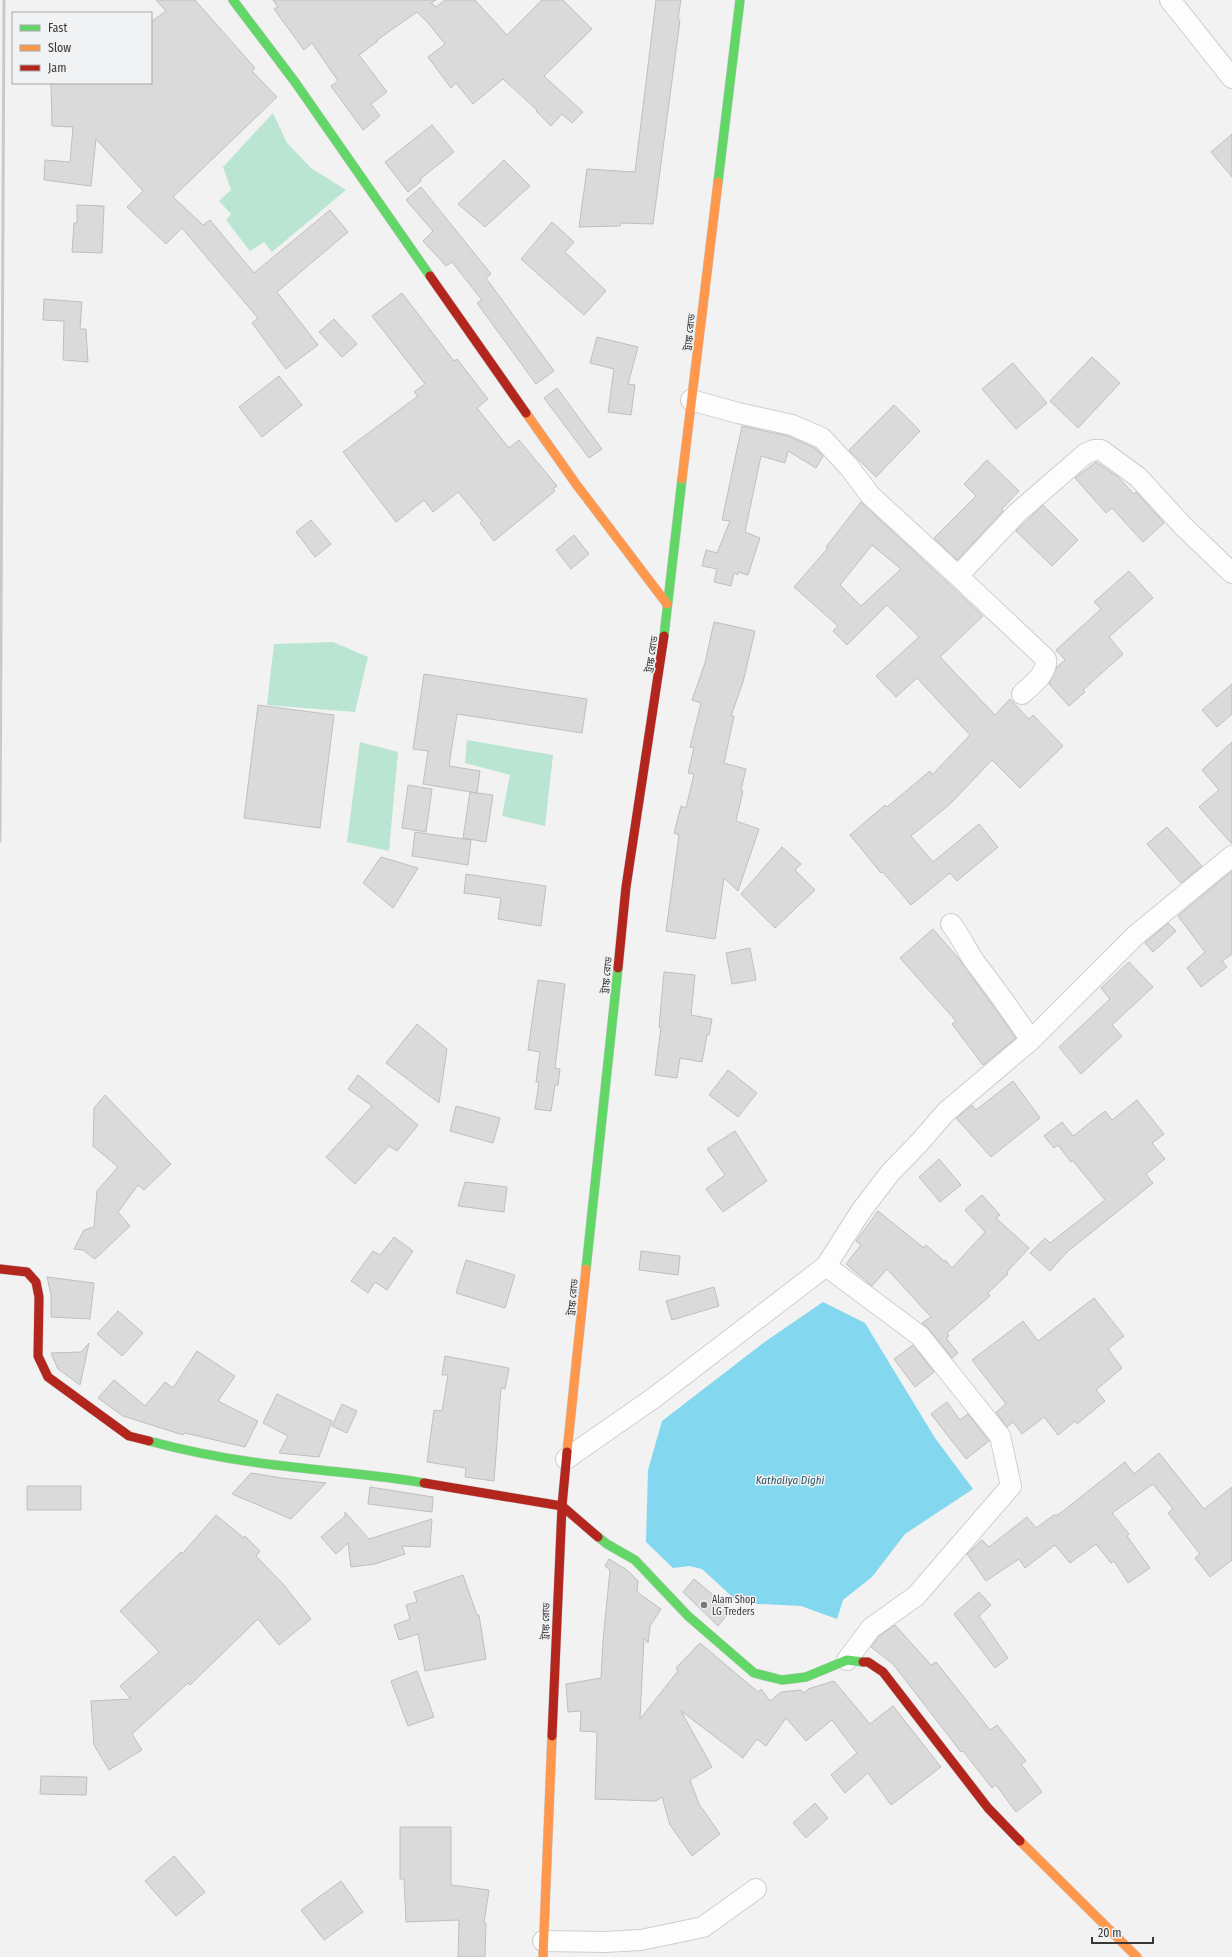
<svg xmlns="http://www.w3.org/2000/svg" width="1232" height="1957" viewBox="0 0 1232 1957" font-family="'Fira Sans Condensed','Noto Sans Bengali',sans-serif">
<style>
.green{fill:#bae5d3}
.water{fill:#83d7ee}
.building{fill:#dadada;stroke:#c0bfc0;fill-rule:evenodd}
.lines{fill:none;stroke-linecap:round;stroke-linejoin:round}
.street-casing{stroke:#cececf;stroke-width:22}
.fast-casing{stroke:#cececf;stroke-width:10}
.slow-casing{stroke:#cececf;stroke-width:10}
.jam-casing{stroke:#cececf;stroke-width:10}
.street{stroke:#fdfdfd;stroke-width:20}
.fast{stroke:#63d668;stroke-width:9}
.slow{stroke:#ff974d;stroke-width:9}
.jam{stroke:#b3261e;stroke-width:9}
.rail{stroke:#c8c9c9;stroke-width:3}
.poi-dot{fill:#787879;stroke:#f1f2f4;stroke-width:1.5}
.labels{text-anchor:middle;stroke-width:3;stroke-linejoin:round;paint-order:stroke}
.street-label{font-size:10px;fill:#373738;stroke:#f1f2f4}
.poi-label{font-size:10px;fill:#373738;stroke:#f1f2f4;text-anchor:start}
.water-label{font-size:11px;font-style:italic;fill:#245664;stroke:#f1f2f4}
</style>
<rect width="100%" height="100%" fill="#f2f2f3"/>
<!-- green -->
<path class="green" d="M273 113 287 143 311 168 346 190 272 252 264 242 250 251 226 220 231 214 219 201 231 190 223 167Z
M333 642 368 657 355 712 267 705 274 644Z
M467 740 553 755 545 826 502 816 510 775 465 763Z
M360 742 398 752 389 851 347 842Z"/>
<!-- water -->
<path class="water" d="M823 1302 865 1323 935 1438 973 1489 905 1534 872 1577 843 1600 837 1619 801 1606 739 1603 702 1569 689 1566 673 1568 646 1542 648 1470 662 1421 766 1341Z"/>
<!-- building -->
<path class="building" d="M156 0H195L255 68 252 71 277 97 173 197 203 225 210 220 254 273 330 210 348 232 277 292 318 345 286 369 252 323 258 318 182 228 166 244 127 207 143 191 96 139 91 186 44 180 45 160 70 162 73 127 52 126 51 83H151V22L166 11Z
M273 0H436L431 3 436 7 445 0H475L507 35 542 0H563L592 29 544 76 583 112 572 123 562 114 551 126 536 111 537 110 503 79 473 104 456 83 451 88 428 57 445 44 429 24 417 12 377 40 378 41 359 55 387 92 371 104 380 116 363 130 331 86 338 81 312 43 304 50 274 9 278 7Z
M656 0H681L678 19 680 20 653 224 621 223 620 226 579 227 587 169 635 172Z
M432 125 454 152 420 179 421 181 408 192 385 162Z
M1232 134V177L1211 152Z
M504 160 530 186 485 227 458 204Z
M421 187 491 274 486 278 554 371 536 384 477 303 482 300 452 262 446 266 423 241 433 231 406 200Z
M77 205 104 206 102 253 72 252 74 223H77Z
M552 222 574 242 565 252 606 291 584 315 521 259Z
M402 293 454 361 457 359 488 399 477 408 509 448 519 440 557 486 553 489 555 491 494 541 480 523 482 521 458 492 433 512 424 500 396 522 343 452 418 396 414 392 425 384 372 316Z
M44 299 82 302 80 329H86L88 362 63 360 64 321 43 320Z
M334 319 357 344 342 357 319 332Z
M597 337 638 347 628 384 635 385 631 415 608 412 614 369 590 363Z
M1092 357 1120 383 1078 428 1050 401Z
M1013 363 1047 403 1016 429 982 389Z
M279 376 302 405 262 437 239 407Z
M557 388 602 449 589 458 544 398Z
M894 405 920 431 876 477 849 450Z
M742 426 788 436 815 448 823 456 816 468 788 451 785 463 761 456 745 532 760 538 748 575 738 572V575L734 573 731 586 714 582 717 569 702 566 706 550 717 553 730 521 722 520Z
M987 460 1019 491 1002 509 1003 511 957 560 934 538 976 496 964 484Z
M1096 462 1118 477 1134 494 1136 492 1164 523 1143 542 1112 508 1106 513 1075 478Z
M861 502 983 616 940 657 995 715 1010 699 1029 719 1033 715 1063 746 1020 788 992 760 950 804 911 836 933 862 979 824 998 847 957 881 950 873 911 905 883 872 881 873 850 835 885 805 887 807 930 771 932 775 970 735 917 678 896 697 876 676 919 637 887 605 847 645 833 631 838 626 794 587 828 548 826 547ZM872 545 901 569 861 606 840 585Z
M1043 505 1078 540 1052 566 1016 531Z
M311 520 331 544 315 557 296 532Z
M574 535 589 554 571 569 556 550Z
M1129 571 1153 598 1109 637 1123 654 1083 690 1085 692 1069 706 1049 684 1057 667 1065 660 1056 650 1101 609 1094 602Z
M714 622 755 631 743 682 731 716H734L724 763 746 769 741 790 743 791 736 821 759 829 738 891 724 878 715 939 666 931 679 835 674 833 681 806 686 808 694 774 688 773 694 748 690 747 701 703 692 700 705 663Z
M424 674 587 699 582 733 457 714 449 766 480 771 477 793 423 784 428 751 413 749Z
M1232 684V714L1217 727 1202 710Z
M258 705 334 715 320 828 244 818Z
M1232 742V844L1199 807 1219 790 1202 770Z
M408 785 432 789 426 832 402 828Z
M470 792 493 795 486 842 463 838Z
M1167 827 1202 866 1181 883 1147 844Z
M415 832 471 840 468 865 412 856Z
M782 847 801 864 795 870 815 890 775 928 741 894Z
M381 857 418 868 393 908 363 883Z
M1232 871V954L1222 961 1227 967 1201 987 1187 968 1205 952 1178 916Z
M466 874 546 886 541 926 498 919 501 898 464 893Z
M1168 923 1176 931 1153 952 1145 943Z
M933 929 960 960 1016 1038 983 1065 952 1024 956 1021 900 958Z
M750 948 756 980 732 984 726 953Z
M1129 962 1153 987 1112 1025 1122 1036 1081 1074 1059 1047 1110 999 1101 988Z
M664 972 695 975 691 1015 712 1019 709 1035H707L702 1062 680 1058 677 1078 655 1075 661 1027H659Z
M538 980 565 984 555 1068 560 1069 558 1085H555L551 1111 535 1109 539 1082H536L540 1052 528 1050Z
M417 1024 447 1049 439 1103 386 1063Z
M728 1070 757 1093 738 1117 709 1095Z
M358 1075 418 1125 397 1151 389 1146 355 1184 326 1157 372 1106 348 1089Z
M1013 1081 1040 1118 991 1157 956 1118 972 1105 976 1110Z
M105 1095 171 1164 144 1190 138 1185 118 1212 130 1226 95 1259 83 1250 74 1249 84 1230 94 1227 97 1191 118 1167 93 1146 94 1108Z
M1137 1100 1164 1134 1152 1143 1165 1159 1146 1174 1153 1183 1067 1252 1050 1271 1030 1253 1045 1238 1050 1243 1105 1200 1073 1161 1071 1162 1058 1145 1054 1148 1044 1136 1062 1122 1073 1136 1105 1111 1112 1120Z
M456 1106 500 1118 493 1143 450 1131Z
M735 1131 767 1181 723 1212 706 1189 725 1175 707 1149Z
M939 1159 961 1185 940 1202 919 1177Z
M465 1182 507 1187 504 1212 458 1206Z
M982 1195 1000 1215 996 1218 1029 1248 1007 1272 1008 1274 988 1293 990 1296 947 1333 949 1336 946 1338 958 1353 952 1358 929 1329 922 1323 931 1317 887 1269 872 1286 846 1264 861 1245 856 1241 878 1211 924 1248 926 1245 944 1261 945 1260 952 1268 985 1232 965 1210Z
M394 1237 413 1251 387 1290 375 1282 368 1293 351 1281 373 1251 380 1255Z
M641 1251 680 1256 678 1275 639 1270Z
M466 1260 515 1275 505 1308 456 1293Z
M47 1277 94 1283 90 1319 51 1317V1295Z
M714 1287 719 1306 672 1320 666 1301Z
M1094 1298 1124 1336 1108 1349 1122 1368 1096 1390 1105 1401 1077 1424 1075 1421 1058 1435 1044 1417 1022 1434 1013 1422 1007 1427 996 1412 1006 1404 972 1360 1023 1321 1038 1341Z
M118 1311 143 1333 122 1356 97 1334Z
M89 1343 80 1385 58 1369 51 1353 81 1352Z
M913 1345 934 1372 915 1387 894 1359Z
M197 1351 235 1376 218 1401 258 1421 245 1447 185 1433 183 1435 123 1416 98 1398 114 1380 145 1406 165 1382 173 1388Z
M445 1356 509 1368 505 1389 501 1388 494 1481 465 1477 466 1468 427 1462 434 1410 442 1411 448 1375H442Z
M277 1394 332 1421 319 1457 279 1453 288 1436 263 1423Z
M947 1402 960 1420 968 1414 989 1441 966 1459 931 1414Z
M342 1404 357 1411 347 1433 332 1426Z
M1159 1453 1204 1509 1232 1487V1560L1210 1577 1195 1558 1200 1554 1168 1513 1173 1509 1153 1484 1112 1513 1129 1534 1127 1536 1150 1568 1128 1583 1114 1561 1111 1563 1096 1544 1070 1563 1055 1545 1025 1568 1019 1559 986 1581 967 1554 982 1540 989 1547 1027 1517 1036 1528 1054 1515H1058L1125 1462 1134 1474Z
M251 1473 282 1478 326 1483 291 1519 232 1494Z
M27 1486H81V1510H27Z
M370 1487 433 1497 432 1512 368 1504Z
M345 1512 369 1539 432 1519 430 1547 402 1546 405 1554 375 1564 351 1567 348 1543 336 1554 321 1537 345 1516Z
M216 1515 244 1538 245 1536 260 1551 256 1556 283 1584 311 1619 279 1645 258 1619 190 1685 188 1683 132 1734 142 1750 109 1770 94 1745 91 1701 131 1699 120 1686 159 1652 120 1611 181 1552 182 1554Z
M609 1559 627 1570 638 1581 637 1592 661 1609 650 1626 648 1643 644 1638 640 1719 678 1671 676 1668 700 1643 746 1682 758 1692 761 1689 770 1701 781 1692 801 1690 804 1693 808 1689 834 1681 870 1724 893 1706 941 1767 891 1805 868 1773 845 1793 831 1775 857 1753 832 1720 806 1741 786 1718 766 1746 757 1739 743 1758 681 1711 712 1767 690 1780 699 1804 720 1834 692 1856 670 1825 662 1797 656 1801 595 1799 597 1732 580 1731 581 1711 568 1712 566 1684 601 1678 603 1641 610 1570 605 1566Z
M463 1575 477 1615H479L486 1659 425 1671 418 1634 399 1640 394 1625 410 1619 406 1605 417 1602 414 1592Z
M694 1579 731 1610 718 1626 683 1592Z
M979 1592 991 1605 979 1616 1008 1658 995 1668 954 1614Z
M895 1625 931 1665 936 1662 990 1730 997 1725 1026 1761 1021 1764 1042 1792 1016 1812 996 1785 992 1788 963 1751 961 1752 893 1664 871 1647 879 1636Z
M417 1671 434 1717 408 1726 391 1681Z
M41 1776 87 1777 86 1795 40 1794Z
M815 1803 828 1818 806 1838 793 1823Z
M400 1827H451V1885L489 1890 484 1923H486L485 1957H458L459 1920 406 1922 404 1879H400Z
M174 1856 205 1892 176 1916 145 1881Z
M341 1881 363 1912 324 1940 301 1910Z"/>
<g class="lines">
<defs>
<path id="street" d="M1170 0 1232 78
M691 400 738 413 792 425 822 438 849 467 870 495 958 576 1046 659C1048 674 1031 685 1022 694
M958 576 1017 513 1085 454 1094 450H1101L1138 477 1183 526 1232 573
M951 924C961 936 967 952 977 965 996 989 1013 1014 1031 1040
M826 1266 920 1336 1000 1436 1011 1486 916 1596 871 1628 847 1660
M566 1459 655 1397 826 1266 861 1211 890 1173 919 1143 946 1112 1031 1040 1136 935 1232 856
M543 1941 605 1942 641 1940 703 1927 756 1889"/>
<path id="fast" d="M233 0 295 82 430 276
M718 182 740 0
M664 636 682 479
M586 1269 618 968
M149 1441C193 1453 239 1461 284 1466 331 1472 378 1475 424 1483
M598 1537 607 1544 635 1560 688 1616 754 1673 782 1680 806 1677 847 1660 863 1662"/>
<path id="slow" d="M526 413 576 484 667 604
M682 479 718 182
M567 1452 586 1269
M1020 1841 1137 1957
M543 1957 552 1736"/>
<path id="jam" d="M430 276 526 413
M618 968 626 887 664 636
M0 1269 27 1272 36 1282 39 1297 38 1356 48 1377 129 1436 149 1441
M424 1483 562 1506 598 1537
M863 1662H868L883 1672 988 1808 1020 1841
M552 1736 562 1506 567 1452"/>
</defs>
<!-- street casing -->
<use href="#street" class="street-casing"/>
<!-- fast casing -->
<use href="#fast" class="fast-casing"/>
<!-- slow casing -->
<use href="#slow" class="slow-casing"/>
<!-- jam casing -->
<use href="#jam" class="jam-casing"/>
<!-- street -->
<use href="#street" class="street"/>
<!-- fast -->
<use href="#fast" class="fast"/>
<!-- slow -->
<use href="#slow" class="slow"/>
<!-- jam -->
<use href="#jam" class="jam"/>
<!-- rail -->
<path class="rail" d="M0 841 4 0"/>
</g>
<!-- markers -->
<circle class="poi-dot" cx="704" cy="1605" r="4"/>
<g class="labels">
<!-- street labels -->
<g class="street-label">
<text transform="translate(689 332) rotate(-83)" y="4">ট্রাঙ্ক রোড</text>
<text transform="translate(651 654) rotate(-81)" y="4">ট্রাঙ্ক রোড</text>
<text transform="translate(606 975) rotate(-84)" y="4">ট্রাঙ্ক রোড</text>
<text transform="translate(572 1297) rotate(-84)" y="4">ট্রাঙ্ক রোড</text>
<text transform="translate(545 1621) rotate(-88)" y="4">ট্রাঙ্ক রোড</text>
</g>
<!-- poi labels -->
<g class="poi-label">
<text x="712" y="1603">Alam Shop<tspan x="712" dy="12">LG Treders</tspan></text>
</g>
<!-- water labels -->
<g class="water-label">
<text x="790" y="1484">Kathaliya Dighi</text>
</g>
</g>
<!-- legend -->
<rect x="12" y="12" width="140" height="72" fill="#f1f2f4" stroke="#a7a7a9"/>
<rect x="20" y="25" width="20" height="6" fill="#63d668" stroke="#a7a7a9"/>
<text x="48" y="32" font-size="12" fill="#373738">Fast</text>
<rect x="20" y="45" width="20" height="6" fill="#ff974d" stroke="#a7a7a9"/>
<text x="48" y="52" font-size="12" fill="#373738">Slow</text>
<rect x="20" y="65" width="20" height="6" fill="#b3261e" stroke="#a7a7a9"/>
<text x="48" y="72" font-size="12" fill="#373738">Jam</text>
<!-- scale -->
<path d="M1092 1937v6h61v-6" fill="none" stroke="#373738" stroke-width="2"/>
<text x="1098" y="1937" font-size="12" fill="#373738" stroke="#f1f2f4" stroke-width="3" paint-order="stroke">20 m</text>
</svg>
